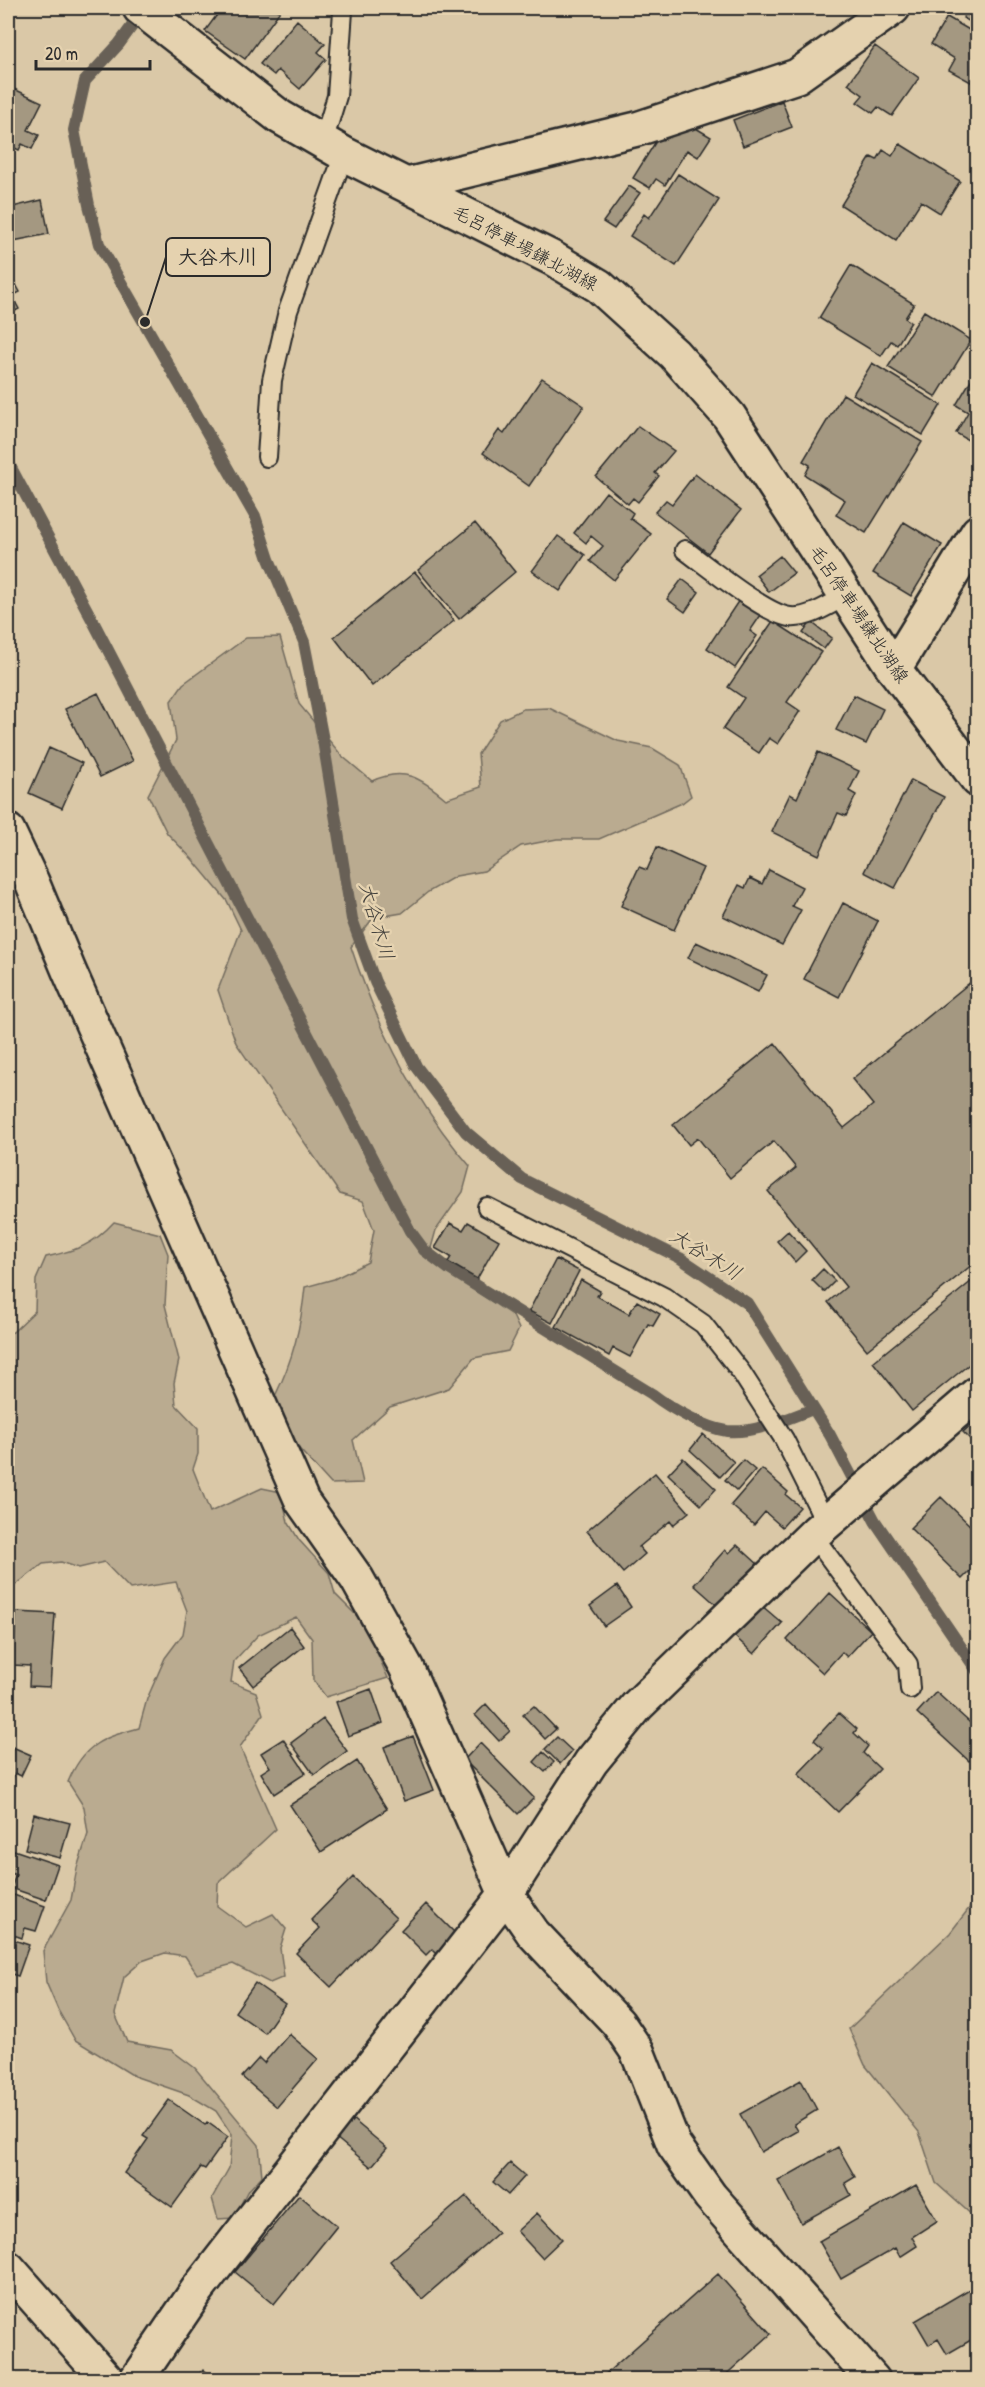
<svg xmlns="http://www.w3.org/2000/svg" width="985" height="2387" viewBox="0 0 985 2387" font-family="'Patrick Hand','Klee One',sans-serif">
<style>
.green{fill:#baab90;stroke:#726b5e;stroke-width:1.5}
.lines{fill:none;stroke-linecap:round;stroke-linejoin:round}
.stream{stroke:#676156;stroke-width:12}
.building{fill:#a49881;stroke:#2b2b2b;stroke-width:1.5}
.service-casing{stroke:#2b2b2b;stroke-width:22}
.minor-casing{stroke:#2b2b2b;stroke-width:38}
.secondary-casing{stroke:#2b2b2b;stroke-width:38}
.service{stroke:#e5d2af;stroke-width:18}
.minor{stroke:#e5d2af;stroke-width:33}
.secondary{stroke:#e5d2af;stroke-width:33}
.labels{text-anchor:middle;stroke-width:5;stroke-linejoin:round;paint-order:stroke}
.street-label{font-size:18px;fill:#2b2b2b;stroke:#e5d2af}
.water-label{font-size:20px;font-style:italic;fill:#44423d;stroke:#e5d2af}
.leader{fill:none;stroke:#2b2b2b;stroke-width:2}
.callout-dot{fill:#2b2b2b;stroke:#e5d2af;stroke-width:2}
.callout{fill:#e5d2af;stroke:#2b2b2b;stroke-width:2}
.callout-label{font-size:20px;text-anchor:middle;font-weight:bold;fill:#2b2b2b}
</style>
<rect width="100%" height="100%" fill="#dac8a7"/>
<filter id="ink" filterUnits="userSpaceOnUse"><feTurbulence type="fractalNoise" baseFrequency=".0167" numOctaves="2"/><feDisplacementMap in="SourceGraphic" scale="12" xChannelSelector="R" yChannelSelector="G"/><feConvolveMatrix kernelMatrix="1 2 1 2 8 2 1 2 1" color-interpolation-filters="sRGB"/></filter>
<g filter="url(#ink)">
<!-- green -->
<path class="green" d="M280 637 299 704 342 756 372 781C404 766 421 778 446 799L481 787 478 754 500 720 523 709 549 708 618 741 652 748 680 765 691 796 682 803 599 839H557L521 846 484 871 456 876 428 892 402 913 373 918 351 947C377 1026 415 1103 470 1166L463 1192 436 1230 428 1259 513 1316 519 1329 508 1351 474 1358 449 1388 390 1407 353 1440 363 1483 331 1484 293 1442 275 1396C293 1360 301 1326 305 1287L334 1279 368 1262 374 1230 363 1201 340 1194 236 1043 218 990 241 930 227 901 193 860 167 833 148 795 176 740 171 701 183 684 246 638Z
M114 1222 160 1234 168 1254 165 1305 179 1360 174 1383 176 1405 198 1428V1454L193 1469 210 1512 262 1488 281 1492 288 1522 299 1540 329 1573 335 1594 364 1623 388 1678 326 1697 313 1680 312 1639 296 1617 258 1635 234 1661 231 1682 256 1692 263 1714 240 1747 276 1829 218 1883 217 1906 246 1927 273 1914 286 1929 280 1948 284 1977 270 1983 233 1964 197 1974 185 1956 165 1953 142 1961 124 1977 115 2014 127 2042 171 2050 195 2068 259 2145 262 2176 247 2192 234 2218 218 2219 212 2198 229 2168 232 2135 216 2111 189 2095 134 2076 75 2040 58 2010 46 1982 43 1951 71 1900 77 1868 88 1834 84 1807 68 1782C84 1744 102 1738 139 1728L147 1699 165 1658 183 1634 187 1611 176 1582 130 1589 104 1562 79 1568 61 1562 43 1564 13 1587 8 1595V1333L13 1332 35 1311 36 1280 46 1257C77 1250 92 1246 114 1222Z
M977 1898 978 2216H973L936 2183 919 2132 865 2065 849 2029 950 1933Z"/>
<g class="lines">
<!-- stream -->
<path class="stream" d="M143 11 119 44 85 81 74 130 89 205 99 244 255 516 269 559 304 642 323 740 352 919 375 982 416 1066 466 1132 522 1179 680 1258 747 1303 830 1435 875 1521 978 1672
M8 462 95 625 410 1231 424 1250 449 1269 652 1394C670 1408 705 1428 727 1431 754 1434 789 1418 813 1409"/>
</g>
<!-- building -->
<path class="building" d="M222 8H275L280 11 245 59 205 31Z
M967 8H978V26L963 18Z
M947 17 978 35V86L949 70 955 59 931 44Z
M297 20 325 44 318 52 326 59 300 89 278 70 274 75 260 64Z
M875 46 919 78 892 116 878 107 873 113 857 102 863 95 848 84Z
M14 89 42 102 28 130 39 135 32 149 22 144 19 150 8 145V102Z
M782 101 792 127 743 146 733 120Z
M694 127 711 137 698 157 687 150 665 185 656 179 650 188 633 178 663 130Z
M900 144 960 181 940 213 921 201 896 240 841 205 871 157 877 160 883 150 892 156Z
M678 174 719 200 676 266 630 236 644 214 649 218Z
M629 186 640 193 614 229 603 222Z
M42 200 49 234 8 242V208Z
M851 265 914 304 905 318 911 322 897 345 891 341 881 356 819 318Z
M8 270 20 292 12 296 19 309 8 315Z
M924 311 971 340 936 397 888 367Z
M872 363 941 405 923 435 853 394Z
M974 375 978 377V446L956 433 968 412 956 405Z
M542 378 584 406 529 486 483 453 499 430 504 434Z
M843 394 922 442 866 533 836 515 845 500 805 475 810 465 803 461Z
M638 426 674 451 655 473 659 476 638 502 633 498 628 504 596 477Z
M695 474 741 510 708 553 655 512 666 500 672 504Z
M606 492 633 513 630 518 651 534 614 580 590 561 603 546 591 536 586 543 574 533Z
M904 522 942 545 911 596 873 573Z
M475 523 515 572 459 619 418 570Z
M558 536 585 555 560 591 532 571Z
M780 556 794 573 769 592 756 575Z
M415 572 454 621 372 686 334 637Z
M682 579 699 592 685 612 667 599Z
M739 600 761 615 750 631 757 636 735 668 707 648Z
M773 621 821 652 787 702 800 711 778 744 769 738 759 753 723 729 744 698 728 687Z
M811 622 832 638 824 649 803 633Z
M98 693 133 761 100 777 65 709Z
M854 695 883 709 866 744 836 730Z
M49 748 82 763 62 808 29 793Z
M818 752 859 771 849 791 856 795 846 816 838 813 819 855 772 832 790 794 797 798Z
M911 780 944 797 895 888 864 872Z
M657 847 703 868 674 930 621 906 639 867 647 870Z
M769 870 802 887 792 906 801 910 782 945 723 916 739 885 745 888 750 878 762 884Z
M843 903 878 921 839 997 804 979Z
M696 942 767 975 758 992 688 958Z
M978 976V1260L867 1350 828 1302 846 1287 768 1191 796 1168 774 1141 730 1178 698 1138 689 1145 673 1125 775 1043 844 1128 873 1105 852 1079Z
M468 1222 499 1240 477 1279 448 1262 451 1257 435 1248 450 1223 463 1230Z
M788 1231 806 1251 795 1262 777 1241Z
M556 1259 579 1271 552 1323 529 1311Z
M823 1269 835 1281 824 1292 812 1280Z
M978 1276V1357L912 1411 873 1362Z
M581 1280 600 1291 597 1296 629 1314 637 1301 660 1314 653 1326 648 1324 630 1357 613 1348 609 1356 556 1327Z
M978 1419V1447L963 1432Z
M703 1434 734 1462 720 1477 690 1450Z
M683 1458 716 1489 701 1505 668 1474Z
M743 1460 755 1470 737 1491 725 1480Z
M762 1469 788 1492 786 1495 800 1507 782 1527 765 1512 754 1525 731 1505Z
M655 1473 689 1512 673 1525 670 1521 639 1547 645 1554 623 1573 587 1531Z
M941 1497 978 1533V1563L962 1579 910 1528Z
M737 1545 759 1565 721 1609 694 1585 725 1550 729 1553Z
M617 1586 631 1607 604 1626 590 1606Z
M830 1593 871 1631 847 1657 842 1652 823 1673 787 1640Z
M761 1605 782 1623 754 1654 734 1636Z
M16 1612 55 1614 50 1687 29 1686 30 1666 13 1665Z
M290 1627 304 1646 253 1686 239 1668Z
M371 1689 383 1723 348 1736 336 1702Z
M936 1692 978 1730V1753L969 1761 917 1713Z
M486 1704 510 1731 499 1741 475 1715Z
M534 1706 556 1729 545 1739 523 1715Z
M839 1713 857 1729 854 1733 868 1746 863 1753 880 1769 838 1812 798 1774 823 1748 814 1740Z
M323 1719 347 1751 314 1775 291 1743Z
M413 1736 434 1790 404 1801 384 1747Z
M557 1737 572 1751 560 1764 545 1749Z
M283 1739 306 1773 274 1794 261 1773 270 1767 261 1753Z
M480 1743 534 1798 518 1814 464 1760Z
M8 1745 31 1755 21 1776 15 1773 8 1789Z
M543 1752 554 1762 545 1772 534 1762Z
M357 1761 387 1809 321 1852 290 1805Z
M34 1814 70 1823 60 1858 25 1849Z
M8 1848 58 1865 46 1900 11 1888 16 1875 8 1872Z
M353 1877 396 1918 331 1987 296 1953 320 1928 311 1920Z
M8 1893 45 1906 36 1931 25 1928 22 1938 8 1933Z
M426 1904 459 1937 440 1957 432 1949 426 1955 401 1930Z
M8 1938 29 1945 18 1976 8 1973Z
M255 1983 285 2004 265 2033 235 2012Z
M289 2034 318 2059 277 2107 242 2077 259 2058 264 2063Z
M801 2080 817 2110 794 2124 798 2131 761 2152 740 2114Z
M169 2100 205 2125 207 2122 228 2137 205 2169 201 2167 172 2207 124 2173 148 2139 143 2136Z
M345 2113 387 2148 371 2167 329 2132Z
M838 2147 855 2177 845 2183 851 2195 801 2223 778 2181Z
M510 2163 525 2176 508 2195 493 2182Z
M916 2185 937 2221 912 2237 917 2246 900 2257 895 2248 841 2279 819 2241Z
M299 2195 337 2226 274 2304 235 2272Z
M466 2196 498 2233 422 2299 390 2261Z
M537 2213 562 2239 542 2258 517 2231Z
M718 2274 771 2334 720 2380 600 2379Z
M971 2288 978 2299V2336L947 2354 938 2339 929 2345 915 2321Z
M203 2369 215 2380H195Z"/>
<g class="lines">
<defs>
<path id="service" d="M323 142 337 96 343 11
M267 457 272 380 288 311 344 154
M685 550C707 566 765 614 790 617 809 619 830 604 846 596
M487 1207 664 1297 703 1324 741 1372 784 1439 826 1523
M816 1532 820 1545 908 1664 910 1689"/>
<path id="minor" d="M407 185 637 129 797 76 893 8
M894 669 978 532
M8 831 32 882 69 971 302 1501 357 1579 406 1667 506 1894 533 1933 618 2023 637 2051 674 2145 710 2196 873 2380
M8 2268 107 2380
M136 2380 198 2289 506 1894 591 1762 637 1706 816 1532 978 1393"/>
<path id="secondary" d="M140 8 280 117 344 154 552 258 599 286 674 354 729 416 894 669 978 780"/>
</defs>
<!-- service casing -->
<use href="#service" class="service-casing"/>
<!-- minor casing -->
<use href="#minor" class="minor-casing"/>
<!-- secondary casing -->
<use href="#secondary" class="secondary-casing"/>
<!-- service -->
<use href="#service" class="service"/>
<!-- minor -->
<use href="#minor" class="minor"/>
<!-- secondary -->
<use href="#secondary" class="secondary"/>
</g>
</g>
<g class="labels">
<!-- street labels -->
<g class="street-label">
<text transform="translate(525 248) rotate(28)" y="6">毛呂停車場鎌北湖線</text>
<text transform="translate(859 614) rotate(56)" y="6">毛呂停車場鎌北湖線</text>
</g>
<!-- water labels -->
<g class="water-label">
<text transform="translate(377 921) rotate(74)" y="7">大谷木川</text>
<text transform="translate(706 1254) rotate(32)" y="7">大谷木川</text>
</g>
</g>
<!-- callouts -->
<path class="leader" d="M145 322L166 257"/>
<circle class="callout-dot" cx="145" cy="322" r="6"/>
<rect class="callout" x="166" y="238" width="104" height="38" rx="6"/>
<g class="callout-label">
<text x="218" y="264">大谷木川</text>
</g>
<!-- margin -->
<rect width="985" height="2387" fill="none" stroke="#e5d2af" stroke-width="30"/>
<rect x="15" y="15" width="955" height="2357" fill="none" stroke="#2b2b2b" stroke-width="2" filter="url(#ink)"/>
<!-- scale -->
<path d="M36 60v9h114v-9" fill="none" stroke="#2b2b2b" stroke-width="3"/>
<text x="45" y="60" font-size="18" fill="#2b2b2b" stroke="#e5d2af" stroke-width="4.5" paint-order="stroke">20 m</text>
</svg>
